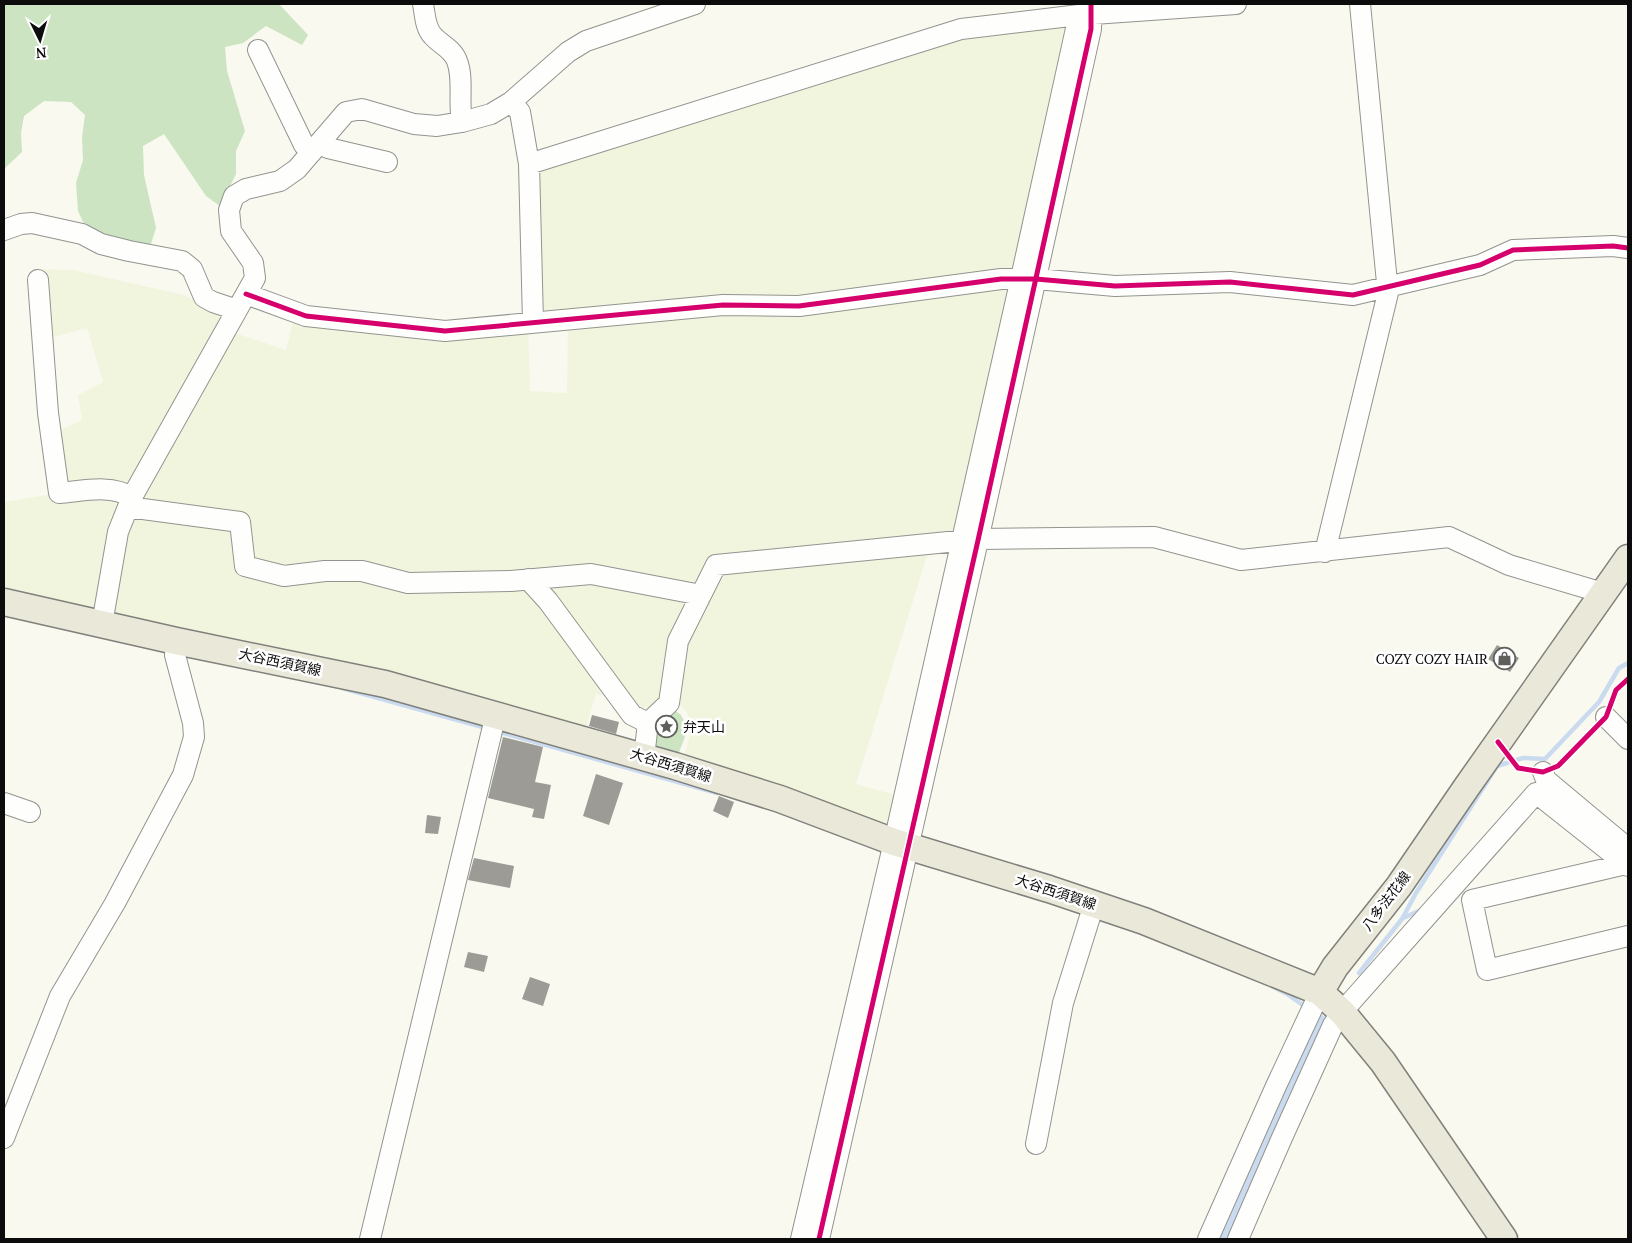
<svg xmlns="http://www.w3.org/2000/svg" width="1632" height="1243" viewBox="0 0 1632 1243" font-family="'PT Serif','Noto Sans JP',serif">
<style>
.farmland{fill:#f2f5de}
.forest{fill:#cce4c1}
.water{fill:#cadbf0}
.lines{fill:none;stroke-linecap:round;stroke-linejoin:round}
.stream{stroke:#cadbf0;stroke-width:4.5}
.building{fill:#9c9b96}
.minor-casing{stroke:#93938f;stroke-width:22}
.major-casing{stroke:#80807c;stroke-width:29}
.minor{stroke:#fefefd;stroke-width:20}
.major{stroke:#eae9d9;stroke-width:26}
.cycleway-casing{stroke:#fff;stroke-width:8}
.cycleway{stroke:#d6006c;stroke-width:5}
.labels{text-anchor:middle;stroke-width:5;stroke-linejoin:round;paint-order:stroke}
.poi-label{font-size:14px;fill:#0c0c0c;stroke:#fff;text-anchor:end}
.street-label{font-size:14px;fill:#0c0c0c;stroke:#fff}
</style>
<rect width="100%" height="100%" fill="#f9f9f0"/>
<!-- farmland -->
<path class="farmland" d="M1079 15 961 540 931 543 856 784 899 796 892 831 684 757 693 724 685 710 676 702 645 708 628 701 596 694 585 730 388 675 4 588V502L59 493 51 434 82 420 78 395 103 382 87 328 42 340 38 269 73 270 184 295 204 305 237 310 226 330 286 350 295 312 445 331 528 323 530 391 567 393 568 319 533 322 529 164 961 29Z"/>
<!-- forest -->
<path class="forest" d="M4 4H279L308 35 302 45 266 26 243 43 225 47 227 71 245 131 236 151V174L220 206 206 196 164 134 143 146 144 175 156 228 150 247 111 238 85 226 78 211 76 183 83 160 82 137 85 115 71 102 44 101 24 116 21 133 22 152 4 169Z
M669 706 681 715 688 729 678 755 653 751 649 724Z"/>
<!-- water -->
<path class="water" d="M1321 1014 1331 1022 1233 1239H1216Z"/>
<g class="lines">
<!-- stream -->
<path class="stream" d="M342 688 486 728
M496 731 717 793
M1403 918 1421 910
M1359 973 1402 919 1416 893 1497 766 1523 758 1545 759 1599 702 1619 668 1628 663
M1272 986 1287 994 1307 1008"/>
</g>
<!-- building -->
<path class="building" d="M1497 645 1519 658 1510 672 1488 659Z
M592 715 619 722 616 734 589 726Z
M503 737 543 747 535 782 551 785 544 819 532 817 534 809 488 798Z
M596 774 623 783 609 825 583 816Z
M719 796 734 802 728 818 713 811Z
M427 815 441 817 438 834 425 833Z
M474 858 514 866 510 888 468 880Z
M468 952 488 956 484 972 464 967Z
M530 977 550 984 543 1006 522 999Z"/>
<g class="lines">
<defs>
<path id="minor" d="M423 4C425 14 425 28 433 36 441 45 453 49 457 61 464 78 458 103 462 122
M258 50 304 145 311 153
M511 102 520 112 529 164
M319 143 328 148 387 162
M4 230 21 224 32 223 82 234 101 244 129 251 182 261 192 269 204 297 213 302 237 310
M38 280 48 413 59 493C83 491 110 484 132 497
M246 294 306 316 445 331 723 305 799 306 1001 279H1036L1115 286 1230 282 1353 295 1480 265 1513 250 1613 246 1628 248
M533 322 529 164 961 29 1079 15 1236 4
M128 507 240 522 245 566 284 576 325 571H362L408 583 511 581 591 574 701 595
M1325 552 1388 293 1360 4
M528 579 548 601 632 715 648 723
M102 624 118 532 132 497 255 278 253 263 231 231 229 210 234 196 246 189 280 181 297 169 346 112 362 109 414 124 437 126 462 122 491 114 511 102 568 52 586 41 695 4
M1606 717 1628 739
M644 757 648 723 669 703 678 641 716 565 978 539 1154 537 1241 560 1449 537 1509 565 1603 593
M1543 772 1546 780 1625 846
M4 803 30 812
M1626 864 1472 900 1487 970 1628 936
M4 1138 60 996 115 903 183 775 194 737 193 723 175 655 176 641
M1036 1144 1063 1003 1094 904
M370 1239 496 714
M801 1239 894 842 1021 278 1079 15
M819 1239C912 836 1003 433 1091 29V4
M1208 1239 1276 1086 1320 992
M1238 1239 1281 1140 1333 1025 1342 1012 1536 793 1628 866"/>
<path id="major" d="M4 602 176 641 385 684 675 766 780 799 894 842 1049 889 1144 921 1320 992 1342 1012 1383 1062 1504 1239
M1320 992 1335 967 1399 886 1466 788 1628 558"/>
</defs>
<!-- minor casing -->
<use href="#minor" class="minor-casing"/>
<!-- major casing -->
<use href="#major" class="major-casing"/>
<!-- minor -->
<use href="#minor" class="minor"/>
<!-- major -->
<use href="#major" class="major"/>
<defs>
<path id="cycleway" d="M246 294 306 316 445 331 723 305 799 306 1001 279H1036L1115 286 1230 282 1353 295 1480 265 1513 250 1613 246 1628 248
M1498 742 1518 768 1543 772 1558 766 1606 717 1616 690 1628 679
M819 1239C912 836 1003 433 1091 29V4"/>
</defs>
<!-- cycleway casing -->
<use href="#cycleway" class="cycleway-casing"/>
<!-- cycleway -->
<use href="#cycleway" class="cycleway"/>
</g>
<!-- icons -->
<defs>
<symbol id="shop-ring" viewBox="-11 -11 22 22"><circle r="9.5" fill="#fff" stroke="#5f5f5c" stroke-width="1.5"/><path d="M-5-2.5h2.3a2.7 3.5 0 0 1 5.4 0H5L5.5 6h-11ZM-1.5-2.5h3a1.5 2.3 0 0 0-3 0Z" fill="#5f5f5c"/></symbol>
<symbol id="sight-ring" viewBox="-11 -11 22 22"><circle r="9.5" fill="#fff" stroke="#5f5f5c" stroke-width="1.5"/><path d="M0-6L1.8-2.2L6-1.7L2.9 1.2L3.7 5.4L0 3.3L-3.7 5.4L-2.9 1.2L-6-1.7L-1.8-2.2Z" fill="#5f5f5c"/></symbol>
</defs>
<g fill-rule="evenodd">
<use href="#shop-ring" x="1492" y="646" width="25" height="25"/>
<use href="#sight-ring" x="654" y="714" width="25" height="25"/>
</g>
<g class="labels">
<!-- poi labels -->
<g class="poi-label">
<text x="1488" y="664">COZY COZY HAIR</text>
<text x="683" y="732" text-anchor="start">弁天山</text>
</g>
<!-- street labels -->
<g class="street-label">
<text transform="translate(280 662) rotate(12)" y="5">大谷西須賀線</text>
<text transform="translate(671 765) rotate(17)" y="5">大谷西須賀線</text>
<text transform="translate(1056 892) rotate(18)" y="5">大谷西須賀線</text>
<text transform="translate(1386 901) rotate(-53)" y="5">八多法花線</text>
</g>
</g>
<!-- border -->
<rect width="1632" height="1243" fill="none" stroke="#0c0c0c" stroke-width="10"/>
<!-- north arrow -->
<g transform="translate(40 40) rotate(175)" stroke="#ffffff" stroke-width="4" paint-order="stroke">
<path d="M0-4L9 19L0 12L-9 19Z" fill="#0c0c0c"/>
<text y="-8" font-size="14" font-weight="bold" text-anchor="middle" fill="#0c0c0c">N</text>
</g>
</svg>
